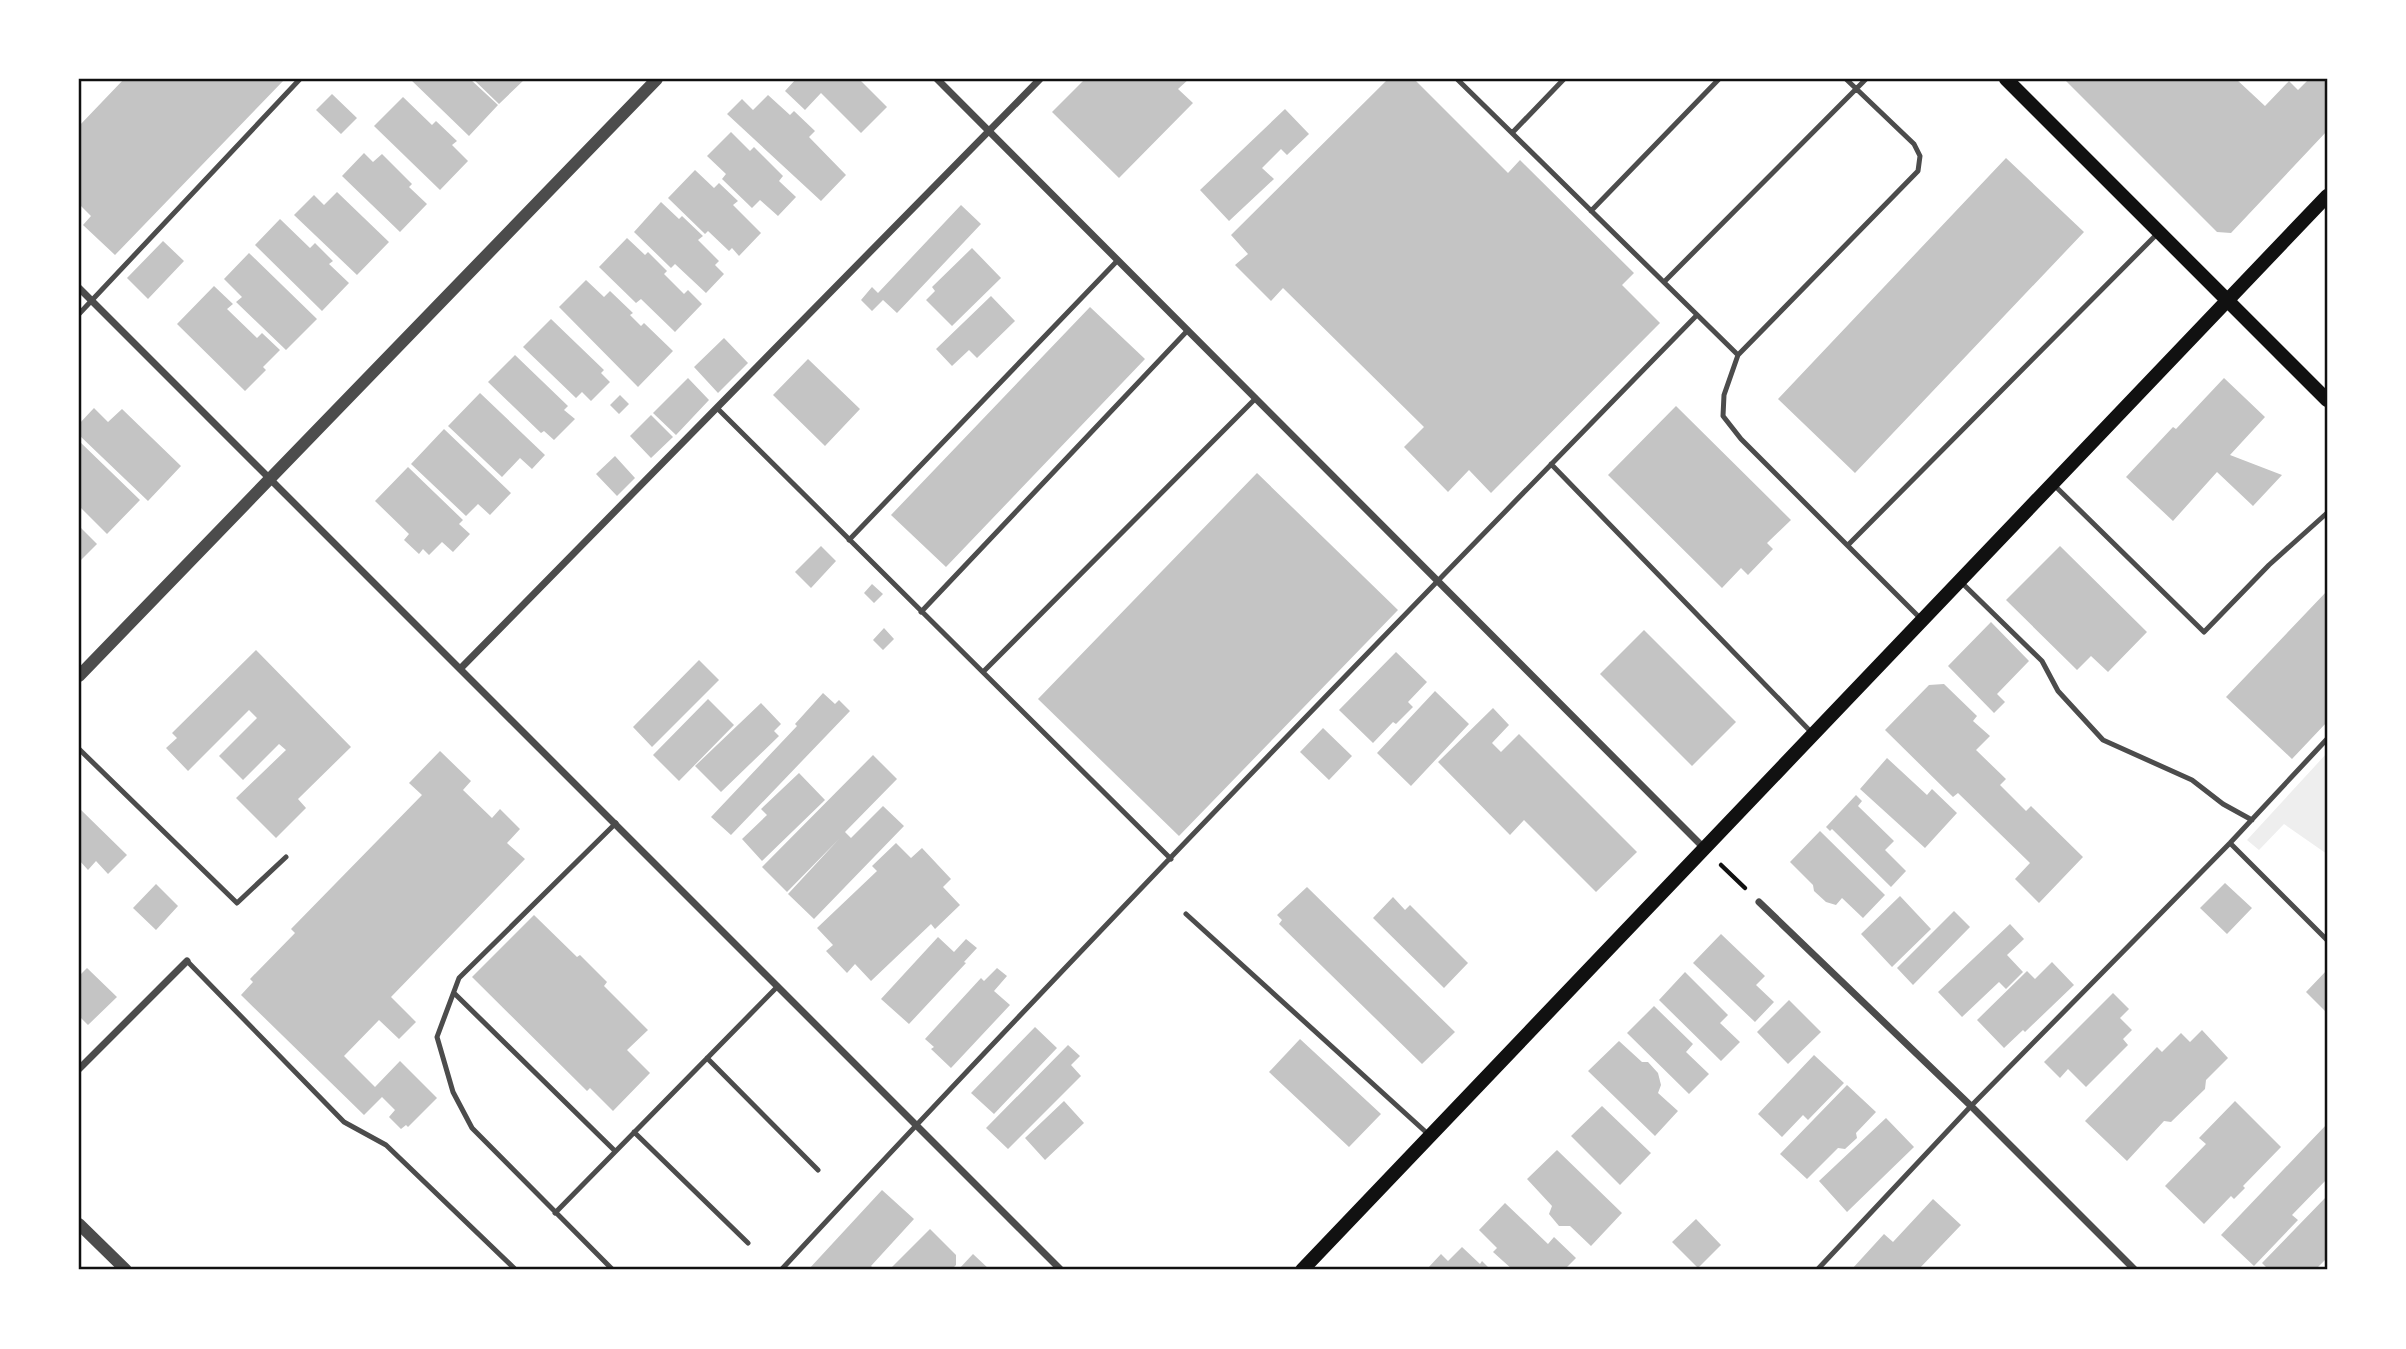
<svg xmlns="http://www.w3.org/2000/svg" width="2406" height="1349" viewBox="0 0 2406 1349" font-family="'Space Grotesk',sans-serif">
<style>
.green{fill:#eee}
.building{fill:#c4c4c4}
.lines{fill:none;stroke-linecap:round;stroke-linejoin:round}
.path{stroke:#111;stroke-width:4.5}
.service{stroke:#4c4c4c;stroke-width:5}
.minor{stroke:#4c4c4c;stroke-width:7}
.tertiary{stroke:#4c4c4c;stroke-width:12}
.secondary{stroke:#111;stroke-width:14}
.neatline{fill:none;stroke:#111;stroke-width:2.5}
</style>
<rect width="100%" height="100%" fill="#fff"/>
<!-- green -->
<path class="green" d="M2327 753V854L2284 824 2259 850 2247 840Z"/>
<!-- building -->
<path class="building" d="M124 79H285L115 255 83 225 91 216 79 204V126Z
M410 79H470L498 105 469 136Z
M473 79H525L499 104Z
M796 79H859L887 107 861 133 821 93 805 110 785 91Z
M1085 79H1189L1178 89 1193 103 1119 178 1052 112Z
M1388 79H1414L1508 173 1520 160 1634 273 1622 285 1660 323 1491 493 1469 470 1448 492 1404 447 1424 427 1283 288 1271 301 1235 265 1248 254 1231 235Z
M2064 79H2236L2265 106 2289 81 2298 90 2309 79H2327V131L2231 233 2217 232Z
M332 94 357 118 341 134 316 110Z
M768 95 790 115 794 111 815 131 809 137 846 175 821 201 727 114 742 99 753 110Z
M403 97 432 125 436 121 457 141 452 145 468 161 440 190 374 126Z
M1285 109 1309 134 1287 155 1281 149 1262 168 1274 179 1229 221 1200 190Z
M731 132 750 151 754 147 783 176 779 181 796 197 778 216 760 200 752 208 722 179 726 174 707 156Z
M364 153 373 162 382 154 412 184 409 187 427 204 400 232 342 176Z
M2006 158 2084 232 1855 473 1778 399Z
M695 170 714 188 719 183 738 201 733 205 761 233 739 256 732 248 729 251 708 231 705 234 668 198Z
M337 192 389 242 357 275 294 215 314 195 324 205Z
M661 202 679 219 682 216 703 236 698 240 719 261 715 265 724 274 706 293 675 264 671 268 634 232Z
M961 205 981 224 897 313 883 300 872 311 861 300 872 287 878 293Z
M280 219 310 248 315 243 333 261 329 264 349 283 322 311 255 245Z
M627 238 645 255 648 252 667 271 664 274 684 294 688 290 702 304 675 332 641 299 636 303 599 267Z
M163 241 184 261 148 299 127 278Z
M972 248 1001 278 952 326 926 300 935 291 932 287Z
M249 253 317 319 286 350 236 302 242 297 224 279Z
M586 280 604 297 610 291 633 313 630 315 641 326 644 323 673 351 638 387 559 307Z
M214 286 233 304 227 309 257 338 262 333 280 350 263 367 266 370 245 391 177 324Z
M991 296 1015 321 977 358 969 350 952 366 936 349Z
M1090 307 1145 359 946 567 891 515Z
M551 319 604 370 601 373 610 382 591 401 582 392 576 398 523 347Z
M724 338 748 363 718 393 694 367Z
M515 355 568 406 564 410 575 419 554 440 544 431 541 433 488 382Z
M808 359 860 409 825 446 773 395Z
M688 378 709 400 676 435 653 413Z
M2224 378 2265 417 2230 455 2282 475 2253 506 2217 472 2173 521 2126 477 2173 427 2176 429Z
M480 393 545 455 532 469 520 458 502 477 448 426Z
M620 395 629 404 619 414 610 405Z
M1676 406 1791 520 1767 543 1773 549 1748 575 1741 568 1722 588 1608 475Z
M94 408 108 422 122 409 181 466 148 501 79 435V424Z
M651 415 673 437 651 458 630 436Z
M444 429 511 493 490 515 478 504 466 516 411 464Z
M79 441 140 500 107 534 79 506Z
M615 456 635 478 617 496 596 474Z
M408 467 463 520 459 524 470 534 453 552 442 542 429 555 423 549 419 554 404 540 409 534 375 501Z
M1257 473 1398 610 1179 836 1038 699Z
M79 526 97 544 79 562Z
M821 546 836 561 811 588 795 572Z
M2060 546 2147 632 2108 672 2091 656 2077 670 2006 600Z
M872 584 883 594 874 603 864 593Z
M2327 591V722L2292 759 2226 697Z
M1991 622 2029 661 1997 694 2005 702 1994 713 1948 666Z
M884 628 894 639 883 650 873 640Z
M1644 630 1736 722 1692 766 1600 674Z
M256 650 351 747 298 799 306 808 276 838 236 798 286 750 279 744 243 780 219 756 257 718 249 710 188 771 166 748 177 738 172 733Z
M1396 652 1427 682 1408 702 1413 707 1396 724 1393 722 1373 743 1339 710Z
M699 660 719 680 652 747 633 727Z
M1944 684 1977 716 1973 721 1990 736 1976 750 2006 779 2000 785 2026 811 2031 806 2083 857 2039 903 2015 879 2030 863 1958 793 1953 797 1885 730 1929 685Z
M1435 691 1469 724 1411 786 1377 753Z
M823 693 835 704 839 700 850 711 731 835 711 817 797 726 795 724Z
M708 699 734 725 679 781 653 755Z
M761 703 781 724 774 731 779 736 721 792 695 766Z
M1493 708 1509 725 1492 743 1501 752 1519 734 1637 852 1596 892 1524 820 1510 835 1438 762Z
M1323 728 1352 756 1329 780 1300 752Z
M440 751 471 781 463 790 492 818 500 809 520 829 507 843 525 859 391 997 416 1022 399 1039 379 1020 344 1056 375 1087 400 1061 437 1098 408 1127 406 1125 401 1129 389 1117 395 1110 382 1097 364 1115 241 995 253 982 250 979 295 933 291 929 422 795 409 783Z
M873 755 897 779 845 832 851 838 883 806 904 826 814 919 788 894 839 839 787 892 762 867Z
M1887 758 1927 795 1932 789 1957 813 1925 848 1860 789Z
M799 773 825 800 762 861 742 839 767 815 761 809Z
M1856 795 1862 801 1858 806 1894 841 1885 850 1906 871 1891 887 1832 829 1830 831 1826 827Z
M79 808 127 855 108 874 96 861 88 870 79 860Z
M1820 831 1885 895 1863 918 1842 898 1836 905 1826 902 1814 891 1813 885 1790 862Z
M896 843 911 858 922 848 951 879 943 887 960 905 935 929 931 924 871 981 855 964 847 973 826 951 833 945 817 928 877 871 872 866Z
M2225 883 2252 908 2227 934 2200 908Z
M156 884 178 906 156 930 133 908Z
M1307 887 1455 1032 1422 1064 1279 924 1282 920 1277 915Z
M1900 896 1931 929 1892 967 1861 934Z
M1393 897 1405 910 1410 905 1468 963 1444 988 1373 918Z
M1954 911 1970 927 1913 985 1897 968Z
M534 915 577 957 580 955 607 982 604 986 648 1030 627 1050 650 1073 613 1111 590 1088 587 1091 472 977Z
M2010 924 2024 939 2007 955 2023 972 2006 989 1999 982 1962 1017 1938 992Z
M1721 934 1765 976 1756 985 1774 1002 1755 1022 1693 963Z
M938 937 954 952 966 939 977 948 964 962 966 963 909 1024 881 999Z
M2052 962 2074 985 2025 1032 2023 1030 2004 1048 1977 1020 2027 971 2035 979Z
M87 968 117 997 88 1025 79 1016V976Z
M997 968 1007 976 994 991 1010 1005 951 1068 931 1049 934 1047 925 1039 981 978 984 981Z
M2327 970V1013L2306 992Z
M1685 972 1728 1015 1720 1023 1740 1042 1721 1061 1659 1000Z
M2113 993 2129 1009 2120 1018 2132 1030 2123 1039 2128 1045 2086 1087 2068 1069 2060 1078 2044 1062Z
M1789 1000 1821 1032 1788 1064 1757 1032Z
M1654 1006 1693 1044 1686 1052 1709 1074 1689 1094 1627 1033Z
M1035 1027 1057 1048 994 1114 971 1093Z
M2202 1030 2228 1058 2206 1080 2205 1089 2171 1122 2164 1121 2127 1161 2085 1121 2157 1047 2162 1052 2181 1033 2190 1042Z
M1300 1039 1381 1114 1349 1147 1269 1072Z
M1619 1041 1642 1062H1648L1658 1073 1661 1085 1658 1093 1678 1111 1655 1136 1588 1071Z
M1068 1045 1080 1056 1071 1065 1081 1076 1008 1149 986 1128Z
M1814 1055 1844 1083 1808 1120 1803 1115 1782 1137 1758 1114Z
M1847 1085 1876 1112 1856 1133 1857 1138 1845 1149 1838 1148 1807 1179 1780 1154Z
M1064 1101 1084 1123 1045 1160 1025 1138Z
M2235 1101 2281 1147 2243 1186 2245 1188 2234 1199 2231 1196 2204 1224 2165 1186 2206 1144 2199 1138Z
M1602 1106 1651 1153 1620 1185 1571 1136Z
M1886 1118 1914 1147 1847 1212 1819 1181Z
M2327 1124V1179L2292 1215 2298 1220 2254 1266 2221 1235Z
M1557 1150 1622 1213 1591 1246 1570 1226H1559L1549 1214 1552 1206 1527 1179Z
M882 1190 914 1219 871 1266 875 1270H808Z
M2327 1196V1258L2315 1270H2269L2262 1263Z
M1933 1199 1961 1225 1918 1270 1852 1269 1884 1234 1893 1242Z
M1505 1203 1548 1244 1554 1237 1576 1258 1564 1270H1517L1515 1268 1513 1270 1493 1252 1497 1248 1479 1230Z
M1696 1219 1721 1245 1698 1268 1672 1242Z
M930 1229 956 1255V1265L951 1270H889Z
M1462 1247 1480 1264 1482 1261 1491 1270 1427 1269 1441 1254 1448 1261Z
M973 1254 990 1270H958Z"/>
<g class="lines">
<!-- path -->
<path class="path" d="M1721 865 1745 888"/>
<!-- service -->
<path class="service" d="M1457 79 1738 355 1724 395 1723 416 1741 439 1922 620
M1512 133 1564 79
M1591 211 1719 79
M1664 282 1866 79
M79 314 300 79
M1738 355 1918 171 1920 156 1914 144 1846 79
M717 408 1171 859
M1551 464 1812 733
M2053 484 2204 632 2269 565 2327 513
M849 540 1118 260
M1848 545 2157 234
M1960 581 2042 661 2058 691 2103 740 2192 780 2223 804 2252 820
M921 612 1188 330
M983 672 1256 398
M79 749 237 903 286 857
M2230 843 2327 940
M1186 914 1428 1134
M187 961 344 1122 386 1145 516 1270
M454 993 615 1151
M707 1058 818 1170
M634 1132 748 1243
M555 1213 778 986
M613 1270 472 1128 453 1092 437 1037 459 978 616 823
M781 1270C1081 947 1389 630 1697 315
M1817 1270 1971 1106 2230 843 2327 739"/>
<!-- minor -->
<path class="minor" d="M937 79 1705 849
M79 288 1061 1270
M461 668 1040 79
M1759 902 1971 1106 2135 1270
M79 1069 187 961"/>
<!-- tertiary -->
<path class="tertiary" d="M79 676 657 79
M79 1224 126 1270"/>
<!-- secondary -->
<path class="secondary" d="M2006 79 2327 400
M1302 1270 2327 196"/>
</g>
<!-- border -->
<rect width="2406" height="1349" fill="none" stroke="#ffffff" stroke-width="161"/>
<rect x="80" y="80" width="2246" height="1188" class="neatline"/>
</svg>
